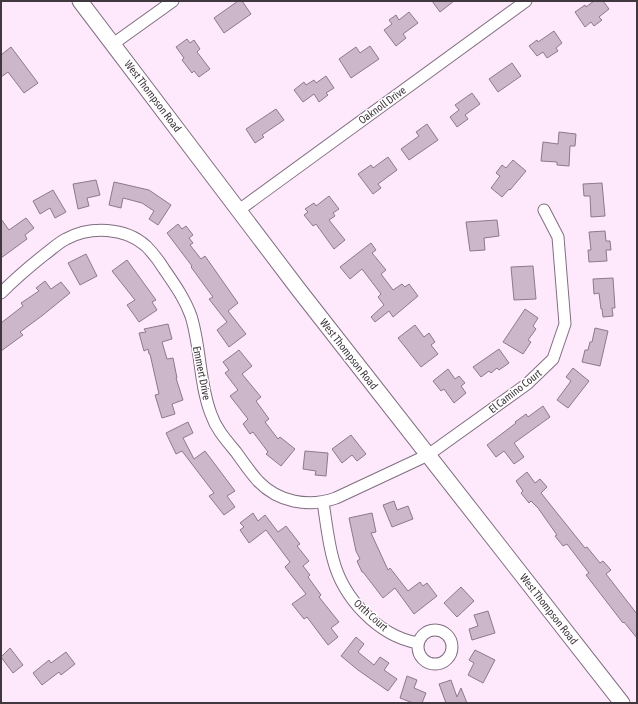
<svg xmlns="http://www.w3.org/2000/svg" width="638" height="704" viewBox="0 0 638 704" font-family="'Asap Condensed',sans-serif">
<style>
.building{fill:#ccb6ca;stroke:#8d798b}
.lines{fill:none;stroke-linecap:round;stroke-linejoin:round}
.street-casing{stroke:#816e80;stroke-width:13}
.secondary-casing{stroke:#816e80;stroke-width:17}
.street{stroke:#fff;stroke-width:11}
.secondary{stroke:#fff;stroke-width:15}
.labels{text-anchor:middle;stroke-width:3;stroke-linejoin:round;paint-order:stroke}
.street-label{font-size:11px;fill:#40373f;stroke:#fff}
</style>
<rect width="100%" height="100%" fill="#fee8fc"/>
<!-- building -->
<path class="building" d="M238 1H242L251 14 224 33 214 18Z
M432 1H454L440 12Z
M594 1H603L609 9 599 17 602 20 594 26 591 22 585 27 575 12 585 5 586 7Z
M409 12 418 23 403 34 406 38 396 46 384 30 392 24 389 20 396 15 399 20Z
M554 31 562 43 556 48 558 51 547 58 543 52 537 56 529 46 537 40 538 42Z
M187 39 190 43 194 40 200 49 197 52 210 69 199 77 194 71 192 73 182 60 184 58 176 47Z
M370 46 379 59 351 78 339 59 356 47 360 53Z
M11 47 38 83 24 93 8 72 1 77V55Z
M512 63 521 76 498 92 489 79Z
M326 76 334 88 326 93 328 95 319 102 314 94 303 102 294 90 304 82 306 85 314 80 316 83Z
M472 93 480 104 465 115 468 119 457 127 450 117 459 110 455 105Z
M276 109 284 120 262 135 264 137 255 143 246 129Z
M427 124 438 140 409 160 401 149 419 136 416 132Z
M559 132 576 134 575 146H570L569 166 557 165V162L541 161 543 142 558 144Z
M388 157 397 170 378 184 381 188 373 194 358 174 371 165 373 168Z
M513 160 526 171 510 190 509 189 502 197 491 188 500 176 496 173 502 165 506 168Z
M96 180 100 195 87 198 89 206 78 209 73 184Z
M114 182 149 190 171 205 158 225 149 219 154 211 142 203 123 198 121 208 109 205Z
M602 183 605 216 591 217 590 196H584L583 184Z
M53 190 66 212 55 218 50 208 40 214 33 201Z
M329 196 339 209 333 213 335 216 329 220 345 240 334 249 316 224 313 226 304 215 308 212 305 209 314 203 316 206Z
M26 218 34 228 25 235 27 239 1 258V219L9 230Z
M497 220 499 236 484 238 485 250 470 251 466 222Z
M178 224 182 229 186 226 193 235 189 238 193 243 190 245 201 259 205 256 238 303 228 311 246 334 229 347 217 330 227 322 209 299 213 297 191 267 192 266 167 233Z
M605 231 606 241H610L611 250H606L607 261 589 262 588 250H591L589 232Z
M371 243 376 250 372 253 386 270 381 274 393 290 402 284 405 287 409 284 418 296 393 317 389 311 375 322 371 317 384 305 378 297 381 294 362 269 350 279 340 267Z
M86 254 97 276 80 285 68 263Z
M127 260 156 300 152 302 157 310 139 322 127 305 135 300 112 271Z
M533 266 536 299 514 300 511 267Z
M613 278 615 308H612L613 316 603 317 602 309H601L599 293 594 294 593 279Z
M45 281 51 289 61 282 70 293 43 315 20 332 23 335 1 351V323L23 306 21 303 39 291 36 288Z
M525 309 538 318 533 326 536 329 528 340 531 342 523 354 503 342Z
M168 324 172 339 162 342 167 359 173 358 177 378H176L183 400 172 404 175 414 162 418 155 395 159 394 150 354H149L148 349 144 351 139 333 146 332 144 329Z
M415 325 424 337 429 333 435 342 431 345 438 354 421 367 398 338Z
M595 328 608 331 600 366 582 362 585 350H588L590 342H592Z
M499 349 509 363 499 370 497 368 491 373 489 371 481 377 473 367Z
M239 350 252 366 242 374 261 397 256 401 269 419 265 422 278 439 280 437 295 449 281 466 266 454 268 452 253 432 250 434 243 424 248 419 230 396 238 390 225 373 229 370 223 362Z
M573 368 589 381 568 408 557 400 571 381 566 377Z
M448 369 455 379 459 376 465 383 461 386 466 393 454 403 444 389 441 391 433 381Z
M543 406 550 417 514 443 524 457 514 464 504 451 496 457 487 445 516 423 515 422 526 414 528 417Z
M188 422 193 433 183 438 194 459 205 451 235 491 227 496 235 507 224 515 209 496 214 493 182 451 176 454 166 433Z
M351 435 366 454 357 461 352 455 342 463 332 449Z
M305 451 328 453 326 476 315 475 316 471 303 469Z
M527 472 535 483 540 479 547 487 541 493 585 548 587 547 600 563 603 561 611 570 606 574 637 614V638L624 622 623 623 586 575 589 573 567 544 563 546 555 536 557 535 538 508 531 501 529 503 521 493 523 491 516 481Z
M394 501 397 510 408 506 413 519 392 527 383 505Z
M253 513 258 521 265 515 278 532 286 526 300 544 297 546 309 561 303 566 310 575 308 577 321 595 319 597 339 622 331 628 338 637 328 645 307 617 304 619 292 604 306 594 285 567 290 562 266 530 249 543 240 530 244 527 240 523Z
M372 513 376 532 371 533 388 570 390 568 408 591 420 582 423 586 427 583 437 596 414 614 395 588 383 598 363 572H362L357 561 360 559 356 551 349 518Z
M461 587 474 601 457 617 444 603Z
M488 611 495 633 472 640 469 629 478 626 474 615Z
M356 637 364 644 358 652 374 665 380 657 389 663 384 670 397 679 388 691 358 670 341 656Z
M10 648 23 665 13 673 1 657Z
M475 650 495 660 483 683 468 675 474 663 469 660Z
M66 652 75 664 61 675 59 672 42 685 33 673 49 660 51 663Z
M407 676 417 680 414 688 426 693 422 703H413L400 698Z
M451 680 457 697 461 688 467 703H446L439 684Z"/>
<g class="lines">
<defs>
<path id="street" d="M113 44 173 1
M239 210 526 1
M1 293C15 279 29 267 44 255 51 250 58 243 66 239 90 226 125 227 146 246 153 253 159 261 164 269 175 285 185 299 191 316 201 348 199 383 211 414 216 429 226 440 236 452 243 462 250 472 258 481 278 502 308 508 336 498L428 455 527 384 553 359 565 324 558 237 544 210
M323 502C326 521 328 541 333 559 343 598 378 636 418 643
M418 647a17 17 0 1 1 34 0a17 17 0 1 1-34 0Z"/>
<path id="secondary" d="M80 1 299 290 622 703"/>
</defs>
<!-- street casing -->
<use href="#street" class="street-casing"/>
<!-- secondary casing -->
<use href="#secondary" class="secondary-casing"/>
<!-- street -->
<use href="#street" class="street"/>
<!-- secondary -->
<use href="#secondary" class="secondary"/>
</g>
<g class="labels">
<!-- street labels -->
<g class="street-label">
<text transform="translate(153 96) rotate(53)" y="4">West Thompson Road</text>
<text transform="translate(382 105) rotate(-36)" y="4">Oaknoll Drive</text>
<text transform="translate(349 354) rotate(52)" y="4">West Thompson Road</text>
<text transform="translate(202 373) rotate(79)" y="4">Emmert Drive</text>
<text transform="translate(515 391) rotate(-38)" y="4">El Camino Court</text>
<text transform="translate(549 609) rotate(52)" y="4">West Thompson Road</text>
<text transform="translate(371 615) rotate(42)" y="4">Orth Court</text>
</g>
</g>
<!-- border -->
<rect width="638" height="704" fill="none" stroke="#40373f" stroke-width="4"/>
</svg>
